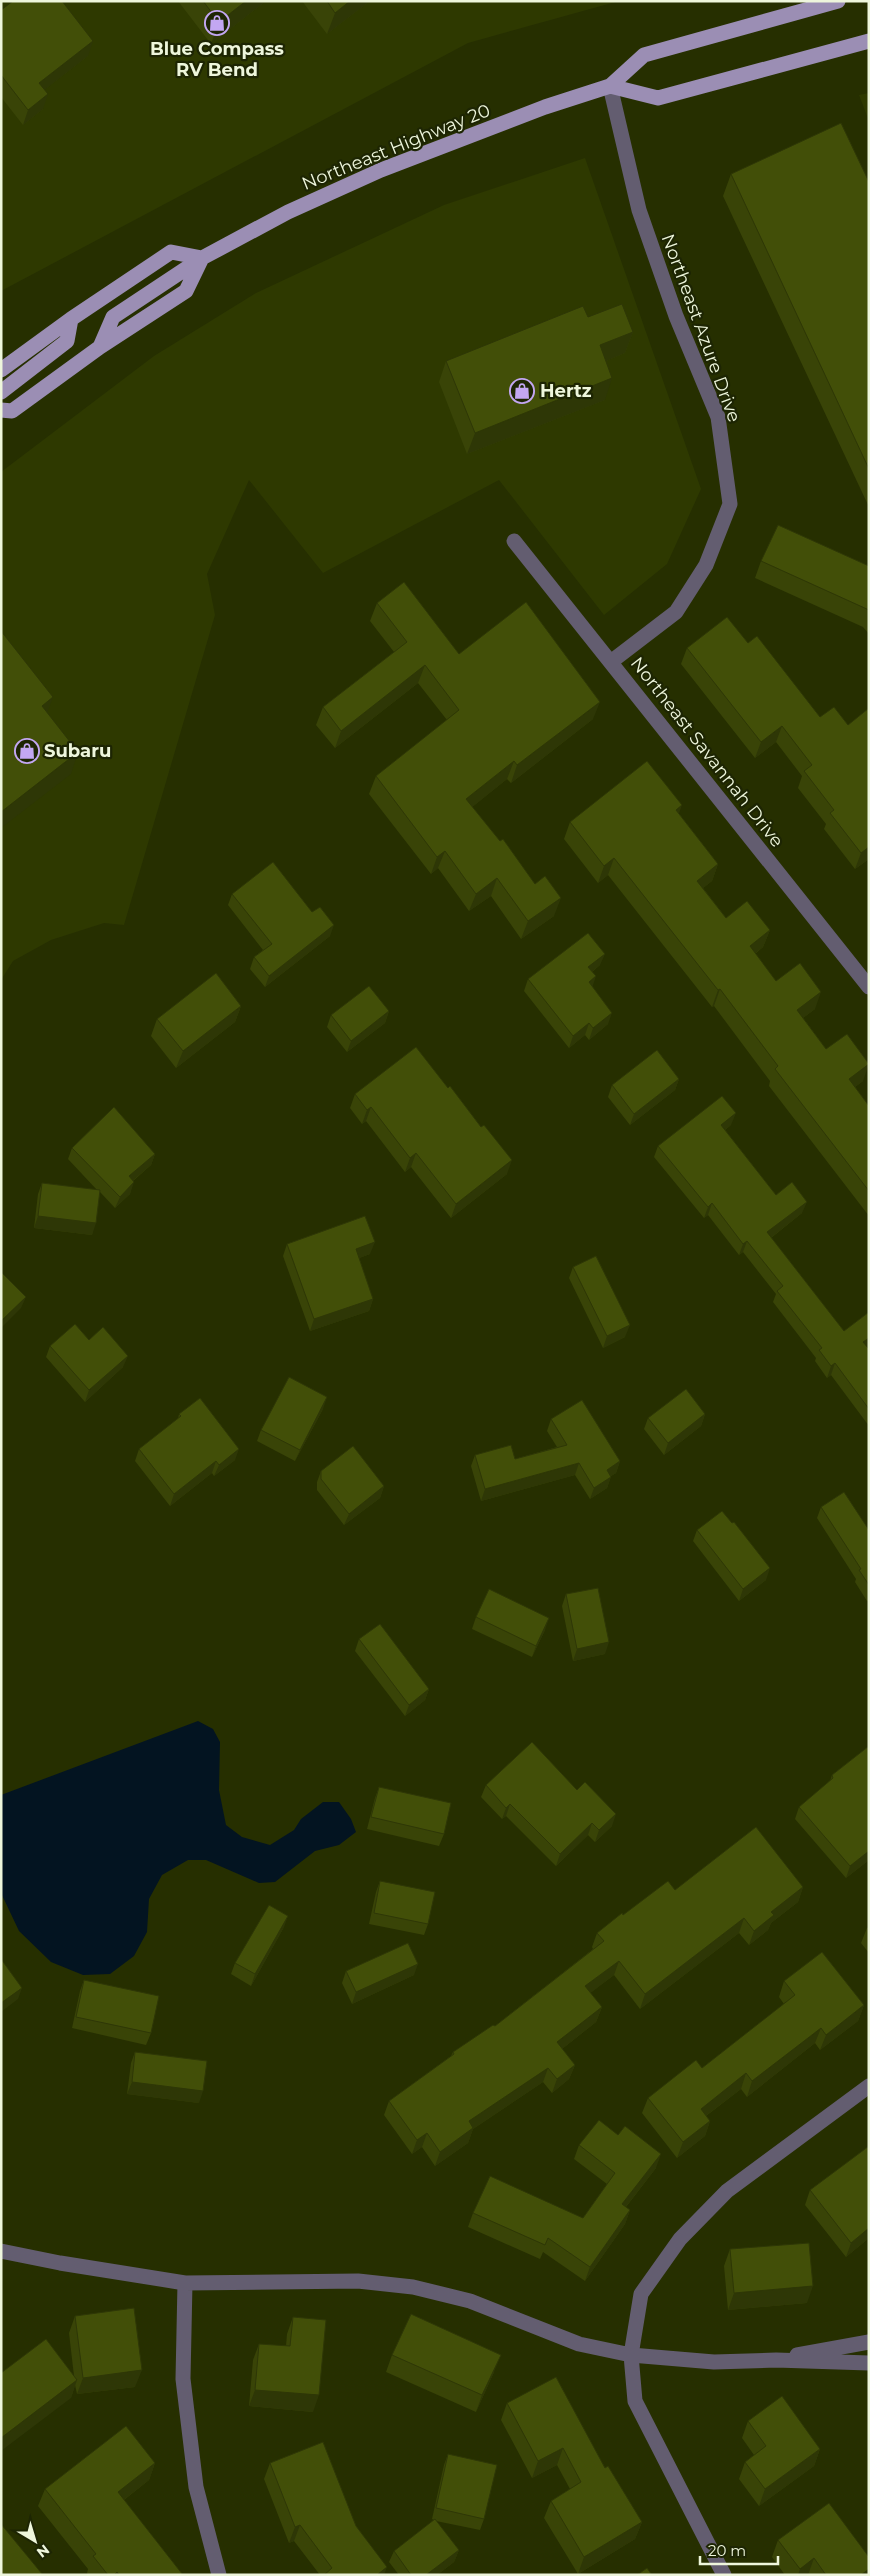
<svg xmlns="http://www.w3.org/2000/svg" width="870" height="2576" viewBox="0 0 870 2576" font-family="Montserrat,sans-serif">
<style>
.built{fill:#2e3900}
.water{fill:#031421}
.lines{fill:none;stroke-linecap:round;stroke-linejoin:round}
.minor{stroke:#635d70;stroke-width:15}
.major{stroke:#9b8eb4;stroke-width:15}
.wall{fill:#394407}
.shaded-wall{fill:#2e3706}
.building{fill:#424f08;stroke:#2e3706}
.labels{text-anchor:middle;stroke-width:4.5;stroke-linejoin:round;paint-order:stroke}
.poi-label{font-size:18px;font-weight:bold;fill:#eef6dc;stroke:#1d2503;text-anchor:start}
.street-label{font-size:18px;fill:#eef6dc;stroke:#1d2503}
</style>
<rect width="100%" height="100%" fill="#262f00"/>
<!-- built -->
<path class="built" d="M1 1H619L468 43 1 291Z
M869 93V121L859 95Z
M585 158 701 489 667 564 604 615 499 480 323 573 249 480 207 574 215 615 124 925 104 923 51 940 13 961 1 980V472L154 356 256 293 444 205Z"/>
<!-- water -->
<path class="water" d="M198 1721 213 1729 220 1742 219 1790 226 1825 242 1837 270 1845 294 1830 301 1819 323 1802H339L351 1819 356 1832 339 1845 315 1851 275 1882 259 1883 206 1860H188L162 1875 149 1899 147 1932 134 1956 110 1974 83 1975 51 1962 19 1931 1 1893V1795Z"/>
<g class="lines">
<!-- minor -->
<path class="minor" d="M610 86 639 210 676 316 718 417 730 504 706 565 676 612 612 661
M514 541 869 987
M1 2251 60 2263 185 2283 358 2281 413 2287 470 2301 579 2344 631 2355 714 2362 776 2360 869 2363
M185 2283 183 2379 196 2487 219 2575
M797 2355 869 2342
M724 2575 635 2401 631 2355 641 2294 680 2239 727 2191 869 2086"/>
<!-- major -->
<path class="major" d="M610 86 658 98 869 41
M100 347 113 317 202 258 288 212 381 170 545 107 610 86 644 55 838 1
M1 370 71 319 171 252 202 258
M1 392 67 341 71 319
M1 410 12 411 100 347 186 291 201 260"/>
</g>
<!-- wall -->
<path class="wall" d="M178 1H266L211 44Z
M302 1H370L327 34Z
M1 10 88 56 44 90 43 109 23 125 1 97Z
M731 174 869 182V507L723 196Z
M588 317 633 332 625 353 606 361 605 400 467 454 439 382 446 361Z
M761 561 869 566V634L863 627 755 578Z
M377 603 459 654 593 719 511 783 507 779 472 807 554 916 521 939 491 896 469 911 438 868 431 874 369 794 376 776 447 720 418 683 335 748 316 725 323 707 394 652 370 621Z
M748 643 820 717 848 725 869 859 855 869 824 829 826 824 798 788 802 776 776 742 755 758 681 664 687 648Z
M679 814 718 864 712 881 703 888 726 918 770 930 763 947 755 954 776 981 815 1009 803 1018 826 1049 863 1081 855 1087 869 1106V1216L769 1086 770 1081 714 1006 712 1007 608 875 598 883 564 839 570 822Z
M232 894 330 936 265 987 250 969 254 957 263 950 228 905Z
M600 965 592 972V987L608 1024 589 1040 585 1035 569 1048 524 991 528 979Z
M241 1006 235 1022 176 1068 151 1036 157 1019Z
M389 1011 385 1023 347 1052 327 1027 331 1015Z
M679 1079 675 1090 630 1125 608 1097 612 1085Z
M355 1094 507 1174 451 1218 411 1167 405 1172 366 1121 362 1124 350 1108Z
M731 1125 725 1130 776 1195 802 1213 771 1238 844 1331 869 1312V1346L868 1347 869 1349V1426L831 1375 827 1378 815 1361 816 1358 773 1302 776 1294 743 1252 739 1255 708 1215 704 1218 654 1157 658 1146Z
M72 1148 155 1154 151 1165 133 1181 130 1194 115 1208 100 1192 92 1235 34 1228 38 1194 42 1183 97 1190 68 1159Z
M287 1244 370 1254 359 1258 373 1299 369 1311 310 1331 283 1256Z
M573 1267 625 1337 603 1348 569 1278Z
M89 1340 123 1367 85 1402 46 1357 50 1346Z
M323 1409 295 1461 257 1441 261 1430Z
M179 1414 235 1460 214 1476 212 1473 170 1506 135 1461 139 1449 178 1419Z
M705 1414 701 1426 664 1455 644 1429 648 1418Z
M551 1419 620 1461 616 1473 611 1476 607 1488 590 1499 575 1475 481 1501 471 1466 475 1455 515 1459 557 1447 547 1431Z
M321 1471 384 1486 380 1498 344 1525 317 1490V1482Z
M821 1507 869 1530V1600L867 1601 855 1582 856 1579 817 1518Z
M732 1523 766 1580 739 1601 693 1541 697 1530Z
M566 1594 605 1654 573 1661 562 1606Z
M476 1617 545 1630 532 1657 472 1629Z
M359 1639 429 1689 425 1700 405 1716 355 1651Z
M869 1746V1860L846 1878 795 1819 799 1807 830 1781 832 1775Z
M486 1785 577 1790 612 1826 595 1842 588 1835 556 1866 506 1816 502 1819 481 1797Z
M379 1787 444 1834 439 1846 367 1829 375 1798Z
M380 1881 428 1924 424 1935 369 1924 376 1892Z
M803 1887 798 1902 771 1923 768 1930 749 1945 739 1933 640 2009 614 1975 590 1993 602 2007 596 2022 562 2049 575 2065 569 2079 552 2093 543 2082 473 2129 468 2143 435 2166 422 2147 412 2154 384 2115 389 2101 451 2056 453 2052 495 2026 593 1949 592 1947 597 1933 623 1915 675 1890Z
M284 1927 251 1986 231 1974 235 1963Z
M869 1927V1953L861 1943 867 1928Z
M346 1971 414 1975 352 2004 342 1983Z
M84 1980 151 2033 146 2045 72 2028 80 1991Z
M784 1981 864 2005 858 2021 820 2050 815 2043 747 2097 741 2089 706 2116 710 2121 705 2136 677 2158 642 2113 648 2098 702 2068 784 2004 779 1997Z
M135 2052 199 2103 127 2094 131 2063Z
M579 2145 656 2168 626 2207 630 2210 625 2224 585 2281 543 2252 540 2259 468 2227 473 2213 583 2218 607 2184 574 2159Z
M810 2190 869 2238 846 2257 805 2205Z
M730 2249 807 2303 728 2310 724 2266Z
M75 2316 135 2387 77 2394 75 2385 71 2398 74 2376 69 2333Z
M293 2317 313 2412 249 2406 253 2360 259 2344 286 2346 287 2334Z
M392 2355 494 2372 476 2412 386 2372Z
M507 2403 605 2468 642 2522 635 2539 578 2574 544 2518 551 2501 570 2489 557 2465 532 2478 501 2420Z
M748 2421 820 2449 814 2466 759 2506 739 2479 745 2462 754 2455 742 2438Z
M448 2454 484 2519 480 2530 436 2521 459 2550 454 2562 437 2575H399L389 2562 394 2551 434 2520 432 2519 444 2465Z
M155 2463 149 2480 124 2500 183 2575H88L87 2573 88 2569 38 2506 45 2489Z
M270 2463 356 2526 384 2575H320L294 2541 289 2543 264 2479Z
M778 2540 869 2575H785L772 2557Z"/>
<!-- shaded-wall -->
<path class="shaded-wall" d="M246 1H266L211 44 219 22Z
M350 1H370L327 34 335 13Z
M93 41 88 56 34 98 39 83Z
M48 94 43 109 23 125 28 110Z
M633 332 625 353 592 367 600 345Z
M612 378 605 400 467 454 475 433Z
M425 665 418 683 335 748 341 731Z
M53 697 45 719 42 706Z
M600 702 593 719 511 783 517 765Z
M782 726 776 742 755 758 761 742Z
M78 752 71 774 1 828V812Z
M514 761 507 779 460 817 466 799Z
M682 805 676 822V810Z
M869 847V859L855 869 861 853Z
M445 851 438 868 431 874 437 857Z
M614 858 608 875 598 883 604 866Z
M718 864 712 881 691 898 697 881Z
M497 878 491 896 469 911 476 894Z
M561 898 554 916 521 939 528 921Z
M334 925 330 936 265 987 269 976Z
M770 930 763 947 743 963 750 946Z
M605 954 600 965 584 978 588 967Z
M596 976 592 988 589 982Z
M720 989 714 1006 712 1007 718 990Z
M821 992 815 1009 791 1027 797 1010Z
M241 1006 235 1022 176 1068 183 1051Z
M389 1011 385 1023 347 1052 351 1041Z
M612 1013 608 1024 589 1040 593 1028Z
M589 1023 585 1035 569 1048 573 1036Z
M869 1064 863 1081 843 1096 849 1079Z
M679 1079 675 1090 630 1125 634 1114Z
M371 1107 366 1121 362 1124 367 1110Z
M736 1113 731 1125 717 1136 721 1125Z
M416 1153 411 1167 405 1172 410 1158Z
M155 1154 151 1165 124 1188 129 1176Z
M512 1160 507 1174 451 1218 456 1204Z
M134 1182 130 1194 115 1208 120 1197Z
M807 1202 802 1213 763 1244 767 1232Z
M712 1203 708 1215 704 1218 708 1207Z
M38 1216 96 1223 92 1235 34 1228Z
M747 1241 743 1252 739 1255 743 1244Z
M375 1242 370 1254 352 1261 356 1249Z
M26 1297 21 1308 1 1328V1321Z
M373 1299 369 1311 310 1331 314 1319Z
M630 1325 625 1337 603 1348 607 1336Z
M869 1338V1346L859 1354 863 1342Z
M128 1356 123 1367 85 1402 89 1390Z
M835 1363 831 1375 827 1378 831 1366Z
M327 1397 323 1409 295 1461 300 1450Z
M705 1414 701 1426 664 1455 668 1443Z
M239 1449 235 1460 214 1476 219 1465Z
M216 1461 212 1473 170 1506 174 1494Z
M620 1461 616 1473 603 1481 607 1470Z
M579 1463 575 1475 481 1501 485 1489Z
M611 1477 607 1488 590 1499 594 1488Z
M384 1486 380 1498 344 1525 349 1514Z
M770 1568 766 1580 739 1601 743 1589Z
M549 1618 545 1630 532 1657 536 1646Z
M609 1642 605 1654 573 1661 577 1649Z
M429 1689 425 1700 405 1716 409 1705Z
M510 1804 506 1816 502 1819 506 1808Z
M616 1814 612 1826 595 1842 599 1830Z
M592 1823 588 1835 556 1866 560 1854Z
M869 1851V1860L846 1878 850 1866Z
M803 1887 798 1902 771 1923 768 1930 749 1945 754 1931 771 1912Z
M288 1916 284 1927 251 1986 255 1974Z
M744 1918 739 1933 640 2009 645 1994Z
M619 1961 614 1975 580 2001 585 1986Z
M418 1964 414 1975 352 2004 356 1992Z
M22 1988 18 1999 1 2012V2003Z
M864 2005 858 2021 820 2050 826 2035Z
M602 2007 596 2022 552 2057 557 2042Z
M821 2028 815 2043 747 2097 752 2081Z
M575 2065 569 2079 552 2093 557 2079Z
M548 2068 543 2082 473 2129 468 2143 435 2166 440 2152 469 2121Z
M746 2073 741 2089 695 2124 701 2109Z
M132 2082 203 2091 199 2103 127 2094Z
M710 2121 705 2136 677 2158 683 2142Z
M427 2133 422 2147 412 2154 417 2140Z
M661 2154 656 2168 617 2218 622 2204Z
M630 2210 625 2224 585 2281 590 2267Z
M869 2228V2238L846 2257 851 2243Z
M813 2286 807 2303 728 2310 734 2293Z
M501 2355 494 2372 476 2412 482 2395Z
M142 2370 135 2387 77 2394 83 2378Z
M77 2380 71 2398 1 2451V2438Z
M255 2390 319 2395 313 2412 249 2406Z
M563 2448 557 2465 532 2478 538 2461Z
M820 2449 814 2466 759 2506 765 2489Z
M155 2463 149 2480 112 2509 118 2492Z
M642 2522 635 2539 578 2574 584 2557Z
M300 2525 294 2541 289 2543 295 2527Z
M459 2550 454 2562 437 2575H426Z
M814 2558 808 2575H798L800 2569Z
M387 2567 384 2575H377Z
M869 2569V2575H861Z"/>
<!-- building -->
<path class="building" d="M13 1H62L93 41 39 83 48 94 28 110 1 75V10Z
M203 1H246L219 22Z
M327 1H350L335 13Z
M841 123 869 182V469L731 174Z
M622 304 633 332 600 345 612 378 475 433 446 361 583 306 588 317Z
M778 525 869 566V610L761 561Z
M404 582 459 654 526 602 600 702 517 765 514 761 466 799 500 841 503 839 535 884 545 876 561 898 528 921 497 878 476 894 445 851 437 857 376 776 459 710 425 665 341 731 323 707 407 642 377 603Z
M727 617 748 643 757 636 820 717 834 707 848 725 869 708V847L861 853 830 813 834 810 804 771 812 765 782 726 761 742 687 648Z
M1 631 53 697 42 706 78 752 1 812Z
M647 761 682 805 676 810 718 864 697 881 726 918 747 901 770 930 750 946 776 981 800 963 821 992 797 1010 826 1049 847 1034 869 1064 849 1079 869 1106V1191L775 1069 778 1066 720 989 718 990 614 858 604 866 570 822Z
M273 862 312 912 320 907 334 925 269 976 254 957 272 944 232 894Z
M588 933 605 954 588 967 596 976 589 982 612 1013 593 1028 589 1023 573 1036 528 979Z
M216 973 241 1006 183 1051 157 1019Z
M369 986 389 1011 351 1041 331 1015Z
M416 1047 448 1088 450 1086 481 1127 484 1125 512 1160 456 1204 416 1153 410 1158 371 1107 367 1110 355 1094Z
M657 1050 679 1079 634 1114 612 1085Z
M722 1096 736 1113 721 1125 776 1195 792 1182 807 1202 767 1232 844 1331 869 1312V1338L863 1342 869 1349V1409L835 1363 831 1366 819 1350 822 1348 777 1291 783 1286 747 1241 743 1244 712 1203 708 1207 658 1146Z
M114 1107 155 1154 129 1176 134 1182 120 1197 72 1148Z
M42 1183 100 1190 96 1223 38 1216Z
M365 1216 375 1242 356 1249 373 1299 314 1319 287 1244Z
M596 1256 630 1325 607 1336 573 1267Z
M1 1272 26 1297 1 1321Z
M75 1324 89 1340 103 1327 128 1356 89 1390 50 1346Z
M289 1377 327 1397 300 1450 261 1430Z
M686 1389 705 1414 668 1443 648 1418Z
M200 1398 239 1449 219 1465 216 1461 174 1494 139 1449 181 1416 179 1414Z
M582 1400 620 1461 607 1470 611 1477 594 1488 579 1463 485 1489 475 1455 511 1445 515 1459 567 1445 551 1419Z
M353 1446 384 1486 349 1514 321 1479V1471Z
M844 1492 869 1530V1585L859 1570 861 1569 821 1507Z
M722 1511 732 1523 734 1522 770 1568 743 1589 697 1530Z
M598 1588 609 1642 577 1649 566 1594Z
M489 1589 549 1618 536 1646 476 1617Z
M380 1624 429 1689 409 1705 359 1639Z
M532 1742 577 1790 585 1782 616 1814 599 1830 592 1823 560 1854 510 1804 506 1808 486 1785Z
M869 1746V1851L850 1866 799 1807 833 1778 832 1775Z
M379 1787 451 1803 444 1834 371 1817Z
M756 1827 803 1887 771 1912 774 1915 754 1931 744 1918 645 1994 619 1961 585 1986 602 2007 557 2042 575 2065 557 2079 548 2068 469 2121 473 2128 440 2152 427 2133 417 2140 389 2101 454 2054 453 2052 493 2025 495 2026 604 1941 597 1933 622 1913 623 1915 668 1881 675 1890Z
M380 1881 435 1892 428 1924 374 1913Z
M269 1905 288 1916 255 1974 235 1963Z
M408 1943 418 1964 356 1992 346 1971Z
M822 1952 864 2005 826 2035 821 2028 752 2081 746 2073 701 2109 710 2121 683 2142 648 2098 696 2060 702 2068 795 1995 784 1981Z
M1 1959 22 1988 1 2003Z
M84 1980 159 1996 151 2033 76 2017Z
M135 2052 207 2061 203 2091 132 2082Z
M599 2120 618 2135 625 2126 661 2154 622 2204 630 2210 590 2267 548 2238 545 2245 473 2213 490 2176 583 2218 615 2173 579 2145Z
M869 2146V2228L851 2243 810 2190Z
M809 2243 813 2286 734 2293 730 2249Z
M134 2308 142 2370 83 2378 75 2316Z
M411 2314 501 2355 482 2395 392 2355Z
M293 2317 326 2320 319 2395 255 2390 259 2344 290 2346Z
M46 2339 77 2380 1 2438V2373Z
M556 2377 605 2468 608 2466 642 2522 584 2557 551 2501 581 2482 563 2448 538 2461 507 2403Z
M782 2396 820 2449 765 2489 745 2462 766 2446 748 2421Z
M126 2426 155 2463 118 2492 183 2575H119L117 2572 114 2575H108L93 2556 96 2554 45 2489Z
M323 2442 356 2526 387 2567 377 2575H324L332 2568 300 2525 295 2527 270 2463Z
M448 2454 497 2465 484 2519 436 2508Z
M829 2503 869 2557V2569L861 2575H826L814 2558 800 2569 778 2540Z
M435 2519 459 2550 426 2575H411L394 2551Z
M1 2524 43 2575H1Z
M647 2568 652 2575H637Z"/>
<!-- icons -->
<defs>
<symbol id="shop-ring" viewBox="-11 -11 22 22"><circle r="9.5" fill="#1d2503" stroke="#c3a7f2" stroke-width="1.5"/><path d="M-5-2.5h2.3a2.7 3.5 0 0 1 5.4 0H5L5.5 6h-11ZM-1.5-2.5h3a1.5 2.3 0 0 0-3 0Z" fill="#c3a7f2"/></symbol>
</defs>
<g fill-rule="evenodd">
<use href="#shop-ring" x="203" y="9" width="28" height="28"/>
<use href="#shop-ring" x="508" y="377" width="28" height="28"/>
<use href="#shop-ring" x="13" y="737" width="28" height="28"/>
</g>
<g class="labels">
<!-- poi labels -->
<g class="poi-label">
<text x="217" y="55" text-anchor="middle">Blue Compass<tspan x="217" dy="21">RV Bend</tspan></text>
<text x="540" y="397">Hertz</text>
<text x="44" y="757">Subaru</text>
</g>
<!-- street labels -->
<g class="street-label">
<text transform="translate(396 147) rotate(-22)" y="6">Northeast Highway 20</text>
<text transform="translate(701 328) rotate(70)" y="6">Northeast Azure Drive</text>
<text transform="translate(707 752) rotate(52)" y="6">Northeast Savannah Drive</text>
</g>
</g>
<!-- border -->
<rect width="870" height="2576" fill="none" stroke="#eef6dc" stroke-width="5"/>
<!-- north arrow -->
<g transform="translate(35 2541) rotate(142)" stroke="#1d2503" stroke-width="4" paint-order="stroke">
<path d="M0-4L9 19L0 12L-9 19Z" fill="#eef6dc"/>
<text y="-8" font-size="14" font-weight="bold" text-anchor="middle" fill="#eef6dc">N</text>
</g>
<!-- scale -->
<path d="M700 2556v8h78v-8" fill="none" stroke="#eef6dc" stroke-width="2.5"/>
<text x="708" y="2556" font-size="15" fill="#eef6dc" stroke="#1d2503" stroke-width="4" paint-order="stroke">20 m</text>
</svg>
